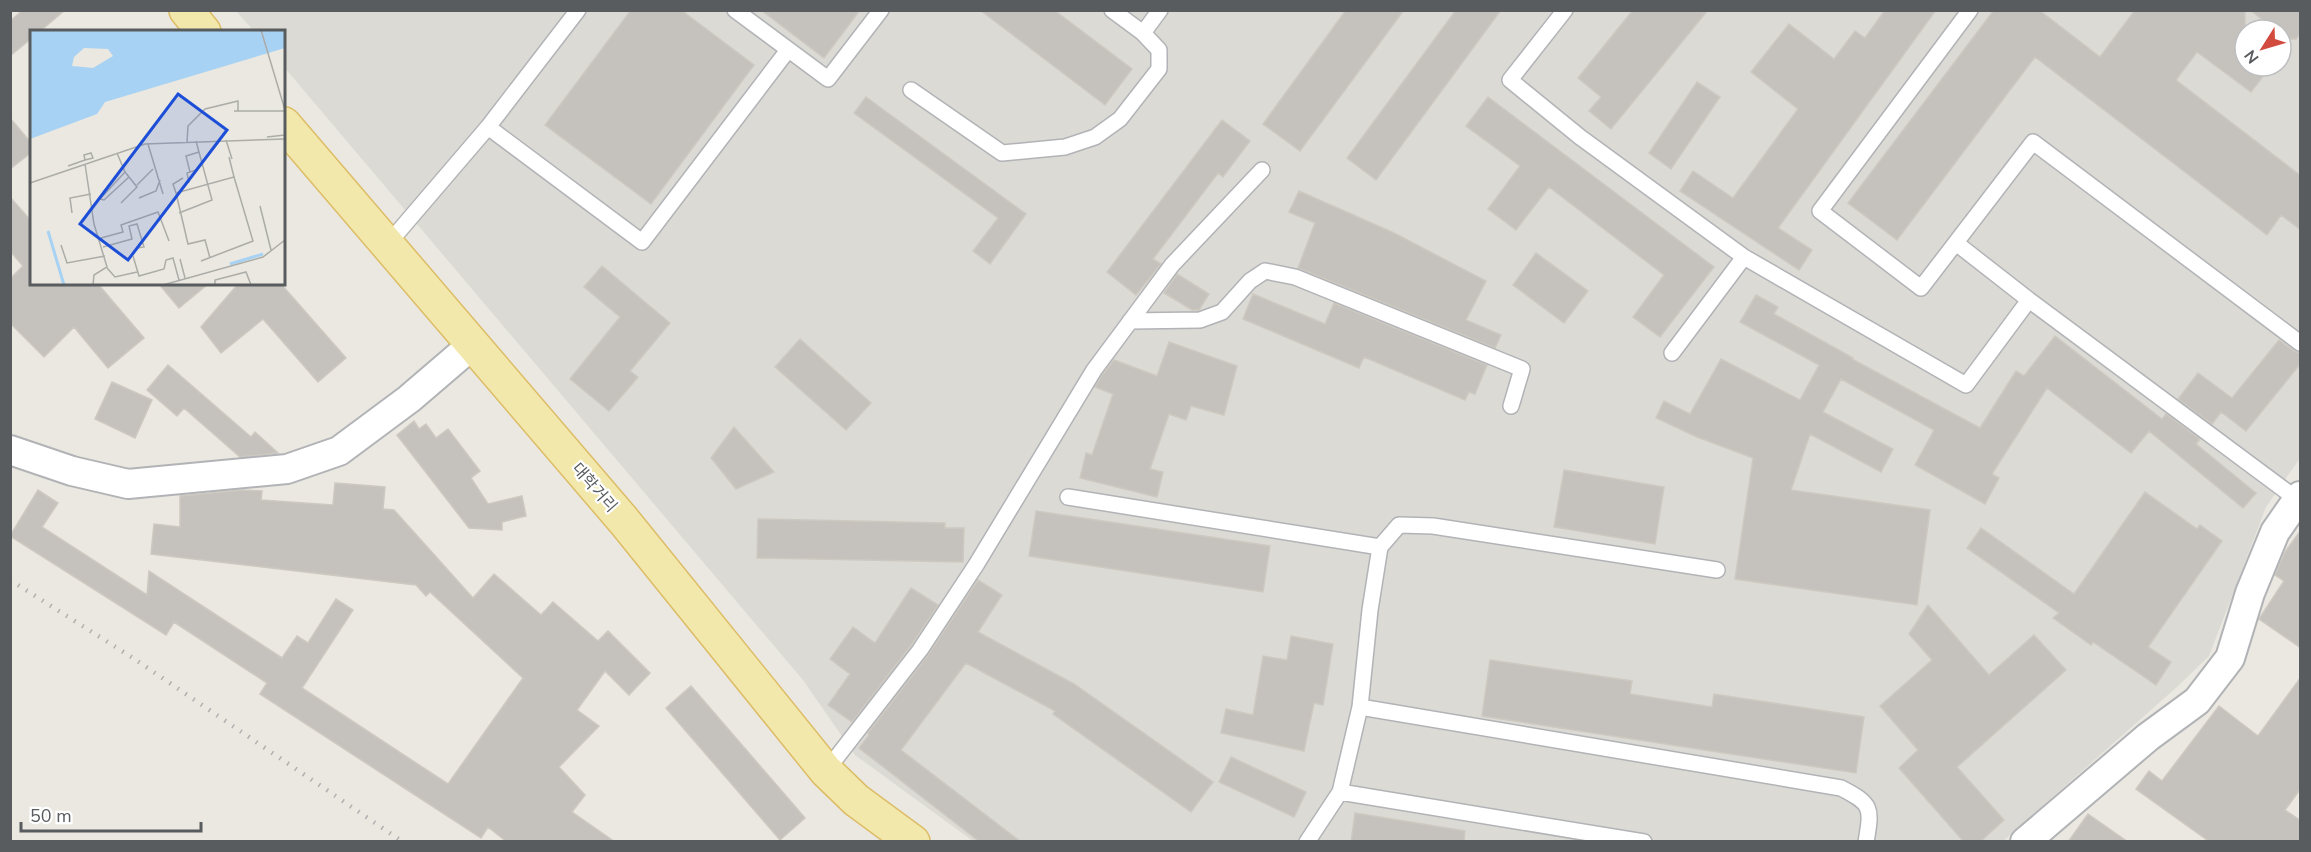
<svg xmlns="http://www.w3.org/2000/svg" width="2311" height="852" viewBox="0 0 2311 852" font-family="'Nunito Sans','Noto Sans KR',sans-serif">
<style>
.industrial{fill:#dbdad5;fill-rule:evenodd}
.building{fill:#c5c2bd;stroke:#cec9c0;stroke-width:1.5}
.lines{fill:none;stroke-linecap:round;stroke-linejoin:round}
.service-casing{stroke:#b1b3b6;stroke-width:18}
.minor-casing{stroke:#b1b3b6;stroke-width:32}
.primary-casing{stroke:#ddbc66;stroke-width:36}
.service{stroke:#fff;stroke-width:15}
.minor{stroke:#fff;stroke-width:28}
.primary{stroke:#f3e8ac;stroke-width:33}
.rail{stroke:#afb0b0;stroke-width:4.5;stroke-dasharray:1.5 8;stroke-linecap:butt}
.labels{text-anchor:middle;stroke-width:4.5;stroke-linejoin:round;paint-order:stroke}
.street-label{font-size:16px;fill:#595c5f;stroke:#fff}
.inset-river{fill:none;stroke:#a8d2f3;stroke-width:3}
.inset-road{fill:none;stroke:#acaca8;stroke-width:1.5}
.view{fill:#1d4ed8;fill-opacity:0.15;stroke:#1d4ed8;stroke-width:3}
.inset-edge{fill:none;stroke:#595c5f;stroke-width:3}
</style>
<rect width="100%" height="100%" fill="#eae8e0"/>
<!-- industrial -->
<path class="industrial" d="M236 11H2300V458L2266 507 2209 656 2178 686 2003 841H973L855 755 803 680 284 67V32L254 31ZM2245 30H2281V66H2245Z"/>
<!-- building -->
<path class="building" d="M23 10H65L39 32H32V38L10 56V21Z
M631 10H681L754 65 651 204 545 125Z
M761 10H860L824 58Z
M980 10H1054L1132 69 1105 105Z
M1346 10H1404L1300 151 1263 124Z
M1456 10H1501L1376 180 1347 158Z
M1633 10H1708L1611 129 1589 111 1601 97 1578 78Z
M1885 10H1936L1778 228 1812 250 1799 270 1680 191 1693 171 1733 198 1798 109 1751 72 1789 24 1834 59 1855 31 1865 38Z
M1994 10H2039L2100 57 2135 10H2245V66H2271L2251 92 2197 52 2176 80 2301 176V230L2281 215 2267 235 2035 57 1897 240 1848 203Z
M2250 10H2301V33L2296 39H2288L2281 34V30H2276Z
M1697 82 1720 97 1671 169 1649 153Z
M866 97 1026 214 990 264 973 251 998 218 854 113Z
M1488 97 1714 267 1660 337 1633 317 1664 275 1549 187 1516 230 1488 209 1520 166 1466 126Z
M10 118 32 144V152L10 169Z
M1222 120 1250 141 1223 177 1218 173 1153 259 1161 264 1136 295 1107 272Z
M1299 191 1394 233 1486 281 1466 320 1501 335 1495 348 1298 268 1315 223 1289 212Z
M10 197 32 222V284H98L144 338 108 368 74 327 44 357 10 323V279L23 266 10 251Z
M1536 253 1588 291 1564 323 1513 285Z
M602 266 670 323 630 371 638 377 609 411 570 379 620 317 584 287Z
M1177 274 1209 294 1199 310H1192L1164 293Z
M159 284H208L179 308Z
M238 284H281L346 358 318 382 263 319 221 353 201 327Z
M1253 294 1325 324 1334 303 1487 365 1475 394 1469 392 1465 400 1364 357 1359 368 1243 319Z
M1756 295 1778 307 1774 314 1853 358 1852 359 1980 428 2016 371 2024 376 2055 336 2162 419 2166 414 2200 439 2196 444 2256 493 2243 508 2149 431 2131 453 2047 388 1992 474 1999 478 1985 504 1915 465 1934 430 1841 379 1823 412 1893 449 1881 472 1810 434 1791 490 1930 510 1917 605 1735 579 1753 458 1697 437 1656 418 1664 401 1690 414 1721 359 1800 400 1819 365 1740 322Z
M800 339 871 403 846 430 775 367Z
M2279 340 2294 351 2301 353V363L2246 431 2221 412 2212 424 2178 399 2198 373 2232 398Z
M1169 342 1237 366 1224 415 1191 406 1186 420 1169 414 1150 469 1163 472 1157 497 1080 478 1086 453 1092 455 1113 394 1095 387 1102 375 1114 360 1157 376Z
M168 365 251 437 255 432 278 453 240 457 184 408 177 416 147 390Z
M112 382 152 400 135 438 95 419Z
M414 421 419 429 426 424 436 438 448 429 480 471 471 478 488 504 522 496 526 516 502 522V530L469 528 397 435Z
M734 427 774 472 736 489 711 458Z
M1564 470 1664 487 1655 544 1554 527Z
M335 483 385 487 383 509 394 510 473 598 494 574 541 615 553 602 598 641 608 631 650 673 629 695 605 671 577 710 599 726 559 767 585 795 572 812 615 842H507L488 827 481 838 260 694 267 683 174 622 166 635 10 536 38 490 58 503 42 527 147 595 149 571 282 658 297 636 308 643 336 599 353 610 302 688 448 784 523 678 430 592 426 596 416 585 151 554 154 524 180 527V496L242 490 262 491 261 500 333 505Z
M2145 492 2197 529 2200 525 2222 541 2148 647 2171 662 2156 685 2093 642 2091 645 2053 618 2059 613 1967 548 1981 528 2074 594Z
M1036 511 1270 546 1263 592 1029 556Z
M758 519 945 523V528H964L963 562 757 558Z
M2301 530V648L2259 619 2284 581 2275 575 2285 552Z
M978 580 1002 595 978 632 1074 684 1213 782 1191 812 1053 714 1055 711 966 663 901 750 1021 842H980L859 748 869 735 868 733 928 655Z
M911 588 938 605 912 644 852 722 828 705 850 674 830 659 853 627 875 643Z
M1928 605 1989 675 2034 635 2066 670 1957 767 2004 820 1980 842H1964L1899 768 1918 750 1880 706 1932 660 1909 634Z
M1291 636 1333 644 1323 705 1314 703 1304 751 1221 733 1226 709 1253 715 1263 656 1287 660Z
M1490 660 1632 681 1630 694 1712 707 1714 694 1864 717 1856 773 1482 716Z
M2301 677V788L2285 810 2301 821V842H2210L2136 789 2149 771 2162 781 2219 706 2258 736Z
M691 686 805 818 780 840 666 708Z
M1231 757 1306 792 1294 817 1219 782Z
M1355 813 1465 831 1464 842H1351Z
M2088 814 2128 842H2068Z"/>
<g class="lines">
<defs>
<path id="service" d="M735 10 828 79 881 10
M1112 10 1143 33 1160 10
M1565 10 1510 80 1580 137 1744 257 1966 385 2029 300 2298 500
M1970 10 1820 211 1921 288 2033 142 2300 343
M911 90 1002 153 1065 147 1095 137 1120 119 1159 69V50L1143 33
M488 127 642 242 788 50
M1956 243 2029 300
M387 245 488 127 578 10
M1130 321 1200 320 1222 312 1250 281 1265 271 1295 277 1522 369 1511 406
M1672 353 1744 257
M1068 497 1380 547
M1360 707 1841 788C1872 804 1872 807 1866 842
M826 771 920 650 976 565 1094 370 1172 265 1262 170
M1340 792 1644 842
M1307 842 1340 792 1360 707 1370 610 1380 547 1399 525 1433 526 1717 570"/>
<path id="minor" d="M10 450 72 471 128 484 287 469 339 451 409 399 472 345
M2025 842 2148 737 2197 701 2230 658 2250 593 2275 532 2300 496"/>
<path id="primary" d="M186 10 204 32
M284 124 624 521 826 771 856 800 913 842"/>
</defs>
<!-- service casing -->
<use href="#service" class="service-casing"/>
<!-- minor casing -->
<use href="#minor" class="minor-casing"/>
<!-- primary casing -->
<use href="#primary" class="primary-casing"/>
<!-- service -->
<use href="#service" class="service"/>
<!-- minor -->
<use href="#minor" class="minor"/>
<!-- primary -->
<use href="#primary" class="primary"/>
<!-- rail -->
<path class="rail" d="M10 580 133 658 403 842"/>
</g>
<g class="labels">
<!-- street labels -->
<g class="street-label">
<text transform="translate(595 487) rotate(49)" y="6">대학거리</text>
</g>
</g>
<!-- overview -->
<g transform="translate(30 30)">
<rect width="255" height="255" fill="#eae8e0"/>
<path d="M0 0H255V18L75 72 67 84 0 109ZM54 18 78 19 83 26 63 38 42 36 44 27Z" fill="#a8d2f3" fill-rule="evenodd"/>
<path class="inset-river" d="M18 201 34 255M200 234 233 224"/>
<path class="inset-road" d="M231 0 255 80M204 81H255M237 107 255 105M196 110 202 129M157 112 158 96 175 79 208 71V81M118 114 133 164M87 123 95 142 107 157 91 173M55 134 64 194 77 237 64 245 63 255M38 136 55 130 63 128 61 123 54 125 55 130M95 142 70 169 74 170 99 147M160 142 156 126 169 122M0 153 115 114 255 109M159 153 157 143 166 140M107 155 123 139M146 163 143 154 153 148M109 168 126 161 130 150M230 176 241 220M42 183 40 168 61 164M149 183 182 170 166 111M71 208 93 202 91 195 128 182 139 211M31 215 37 233 75 226M73 217 102 209 99 196 107 194 114 217 107 218M103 226 109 246 134 239 136 230 143 228 149 250M180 228 175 210 158 214 146 163 204 147 199 127M150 229 155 248M171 231 223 211 204 147M77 238 85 247 107 242M133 255 233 227 255 210M185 255V250L216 242 221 255"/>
<path class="view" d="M148 64 197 100 98 230 50 194Z"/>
<rect width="255" height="255" class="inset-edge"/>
</g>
<!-- border -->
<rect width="2311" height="852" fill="none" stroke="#595c5f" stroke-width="24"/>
<!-- north arrow -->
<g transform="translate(2263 48) rotate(233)"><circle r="28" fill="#ffffff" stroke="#bdbebf" stroke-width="1.5"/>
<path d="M0-4.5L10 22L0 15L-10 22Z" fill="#d14b3f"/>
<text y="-9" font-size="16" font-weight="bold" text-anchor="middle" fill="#595c5f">N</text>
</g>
<!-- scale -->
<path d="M21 822v9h180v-9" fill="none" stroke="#595c5f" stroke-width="3"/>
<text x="30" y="822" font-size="18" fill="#595c5f" stroke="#ffffff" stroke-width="4.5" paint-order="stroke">50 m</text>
</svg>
